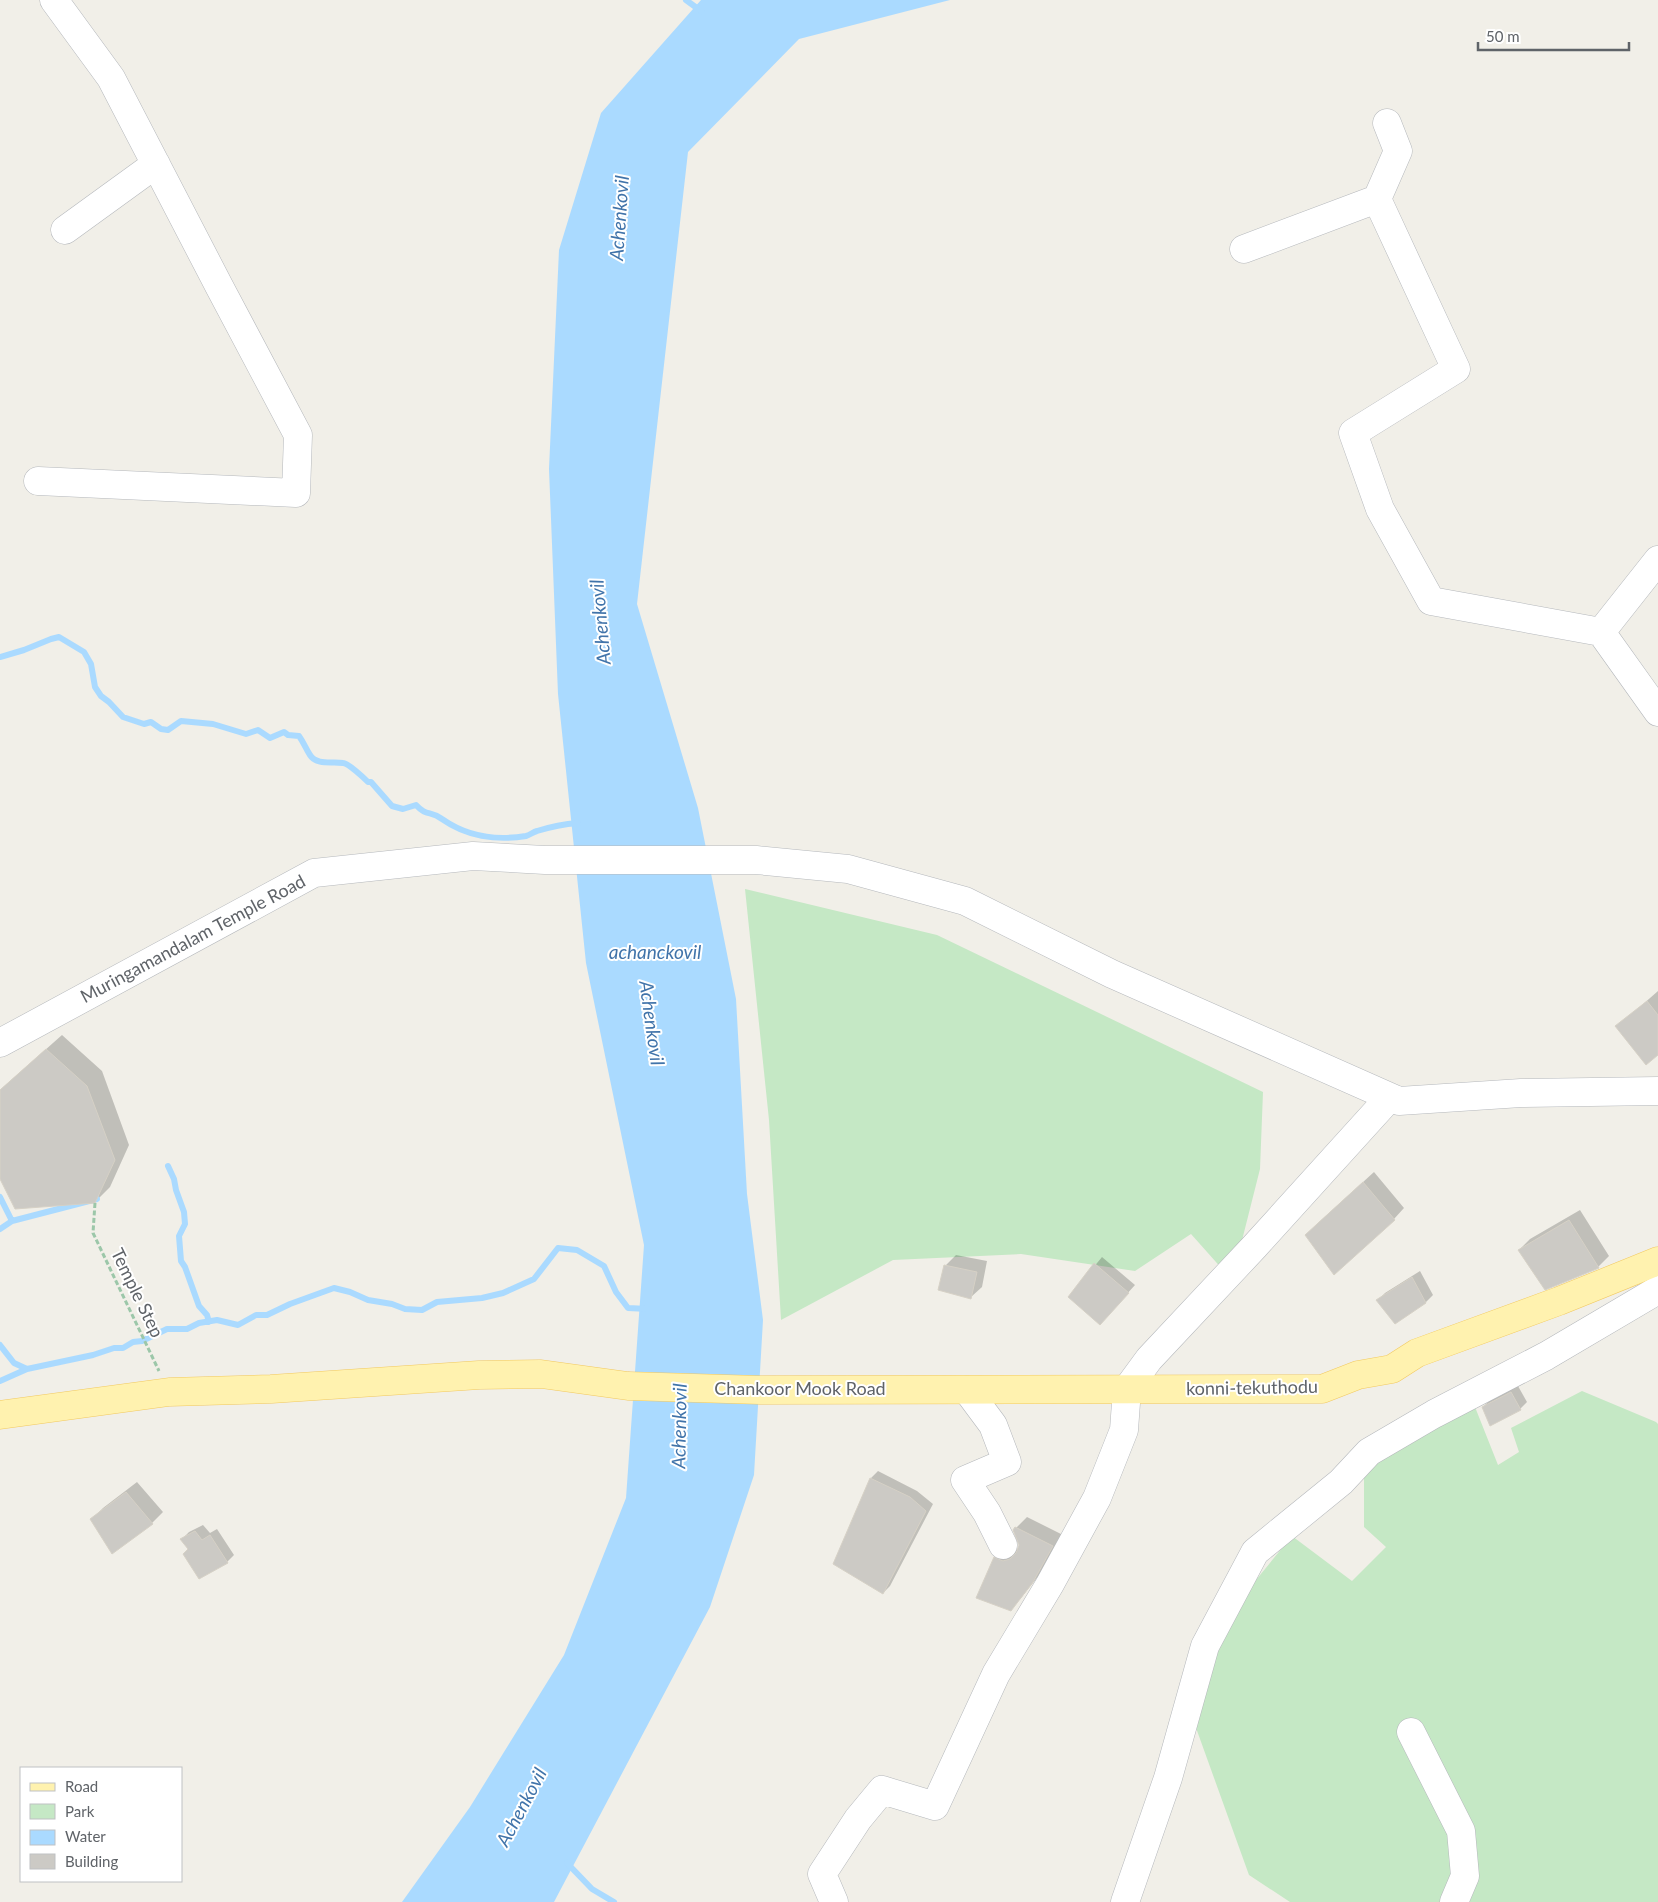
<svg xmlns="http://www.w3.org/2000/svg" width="1658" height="1902" viewBox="0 0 1658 1902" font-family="Lato,sans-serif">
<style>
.green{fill:#c5e8c5}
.water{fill:#aadaff}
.shadow{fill:#0003}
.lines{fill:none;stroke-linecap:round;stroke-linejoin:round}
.stream{stroke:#aadaff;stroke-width:6}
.building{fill:#cccac5;stroke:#d6d1c6}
.minor-casing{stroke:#b5b8bc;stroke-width:29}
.major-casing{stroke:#f2c960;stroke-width:29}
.path{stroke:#9cc7a9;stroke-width:3;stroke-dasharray:5 2.5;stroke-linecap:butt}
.minor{stroke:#fff;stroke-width:28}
.major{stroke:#fff2af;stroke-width:28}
.labels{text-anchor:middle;stroke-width:4;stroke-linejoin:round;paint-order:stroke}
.street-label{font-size:18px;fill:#5f6368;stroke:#fff}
.water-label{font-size:19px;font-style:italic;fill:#4174aa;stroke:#fff}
</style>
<rect width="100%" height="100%" fill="#f1efe8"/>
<!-- green -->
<path class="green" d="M745 889 937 935 1263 1092 1260 1169 1232 1280 1191 1234 1135 1271 1021 1254 893 1260 781 1320 769 1120Z
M1582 1391 1656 1422 1658 1424V1902H1290L1249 1875 1191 1714 1242 1597 1292 1536 1352 1581 1386 1547 1364 1527V1468L1475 1407 1498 1465 1519 1452 1511 1428Z"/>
<!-- water -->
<path class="water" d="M701 0H950L799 39 688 152 637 604 698 808 736 999 747 1194 763 1320 754 1475 710 1607 554 1902H402L470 1807 564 1655 626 1498 644 1245 586 963 558 694 549 469 559 250 601 113Z"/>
<!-- shadow -->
<path class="shadow" d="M1658 991V1053L1617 1027Z
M62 1035 102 1071 129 1145 110 1187 95 1202 0 1176V1090Z
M1374 1172 1404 1208 1394 1219 1317 1224Z
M1580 1210 1609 1256 1598 1267 1519 1250 1530 1239Z
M956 1255 987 1261 982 1287 971 1297 945 1266Z
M1102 1257 1135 1285 1107 1316 1069 1297Z
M1420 1271 1433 1295 1426 1302 1395 1323 1378 1300 1385 1293Z
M1518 1386 1527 1402 1520 1409 1483 1407 1490 1400Z
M878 1471 917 1491 933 1504 890 1586 883 1593 871 1478Z
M137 1482 163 1512 152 1523 113 1552 92 1519 103 1508Z
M1027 1517 1063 1535 1044 1569 1021 1598 1010 1609 995 1558 1006 1547 1014 1550 1019 1549 1020 1545 1016 1528Z
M203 1525 210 1533 217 1529 234 1555 227 1562 182 1539 189 1532Z"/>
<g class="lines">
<!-- stream -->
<path class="stream" d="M686 0 701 11
M0 657 24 650 51 639 59 637 84 652 91 664 95 687 101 696 109 702 123 717 144 724 151 722 161 729 168 730 181 721 213 724 246 734 258 730 270 738 284 732 288 735 299 736C304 743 306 749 310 755 317 766 333 761 343 763 348 763 364 778 368 782H371L392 806 403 809 416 805C427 817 430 810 442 819 466 836 496 841 526 836 530 835 533 832 537 831 550 827 565 824 578 823
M168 1166 174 1179 176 1190 184 1212 185 1224 179 1236 181 1261 185 1267 199 1306 207 1315 209 1322
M0 1197 12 1221
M0 1229 12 1221 97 1199
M0 1345 14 1363 27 1369 93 1355 114 1348H123L133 1342 142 1341 167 1329H187L199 1323 217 1320 238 1325 256 1315H267L290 1304 334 1288 350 1292 368 1300 392 1304 405 1309 422 1310 437 1302 482 1298 503 1293 534 1279 558 1248 577 1250 604 1266 616 1292 628 1308 648 1309
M0 1381 27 1369
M567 1863 592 1889 614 1902"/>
</g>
<!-- building -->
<path class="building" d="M1647 1001 1658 1015V1055L1646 1065 1615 1026Z
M46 1049 87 1086 115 1160 95 1203 15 1209 0 1179V1090Z
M1363 1182 1395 1220 1334 1275 1305 1235Z
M1569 1220 1599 1268 1545 1290 1518 1250Z
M1094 1263 1129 1293 1100 1325 1068 1297Z
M944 1265 977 1272 971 1299 938 1290Z
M1412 1277 1426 1303 1395 1324 1376 1300Z
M1511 1392 1521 1410 1490 1426 1482 1407Z
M870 1478 910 1497 926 1511 883 1594 833 1564Z
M126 1492 153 1524 112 1554 90 1519Z
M1015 1527 1053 1546 1033 1582 1011 1611 976 1598 994 1557 1003 1561 1010 1559 1016 1553 1019 1545 1013 1530Z
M195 1531 202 1540 210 1535 228 1563 199 1579 183 1554 188 1549 180 1539Z"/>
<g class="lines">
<defs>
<path id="minor" d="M1387 123 1398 151 1377 199 1456 369 1353 433 1380 509 1431 601 1601 632
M65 230 156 164
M1244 249 1377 199
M38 481 296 493 298 435 219 286 111 78 54 0
M1658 560 1601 632 1658 712
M0 1043 314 873 473 856 545 860H756L848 869 965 901 1112 974 1399 1101 1521 1093 1658 1091
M967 1390 993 1425 1007 1462 965 1480 987 1513 1003 1545
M1411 1732 1461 1831 1465 1876 1454 1902
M834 1902 822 1874 858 1819 882 1790 935 1806 996 1674 1050 1584 1097 1498 1124 1430 1127 1389 1149 1359 1255 1246 1390 1097
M1125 1902 1168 1778 1205 1646 1255 1552 1341 1482 1369 1452 1434 1414 1546 1356 1658 1290"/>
<path id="major" d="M0 1415 169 1392 271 1389 479 1375 541 1374 628 1386 760 1390 1322 1389 1358 1375 1392 1369 1417 1353 1559 1301 1658 1261"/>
</defs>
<!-- minor casing -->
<use href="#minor" class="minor-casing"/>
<!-- major casing -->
<use href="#major" class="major-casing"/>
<!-- path -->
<path class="path" d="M95 1203 93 1233 159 1371"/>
<!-- minor -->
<use href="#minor" class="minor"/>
<!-- major -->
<use href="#major" class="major"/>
</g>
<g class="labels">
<!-- street labels -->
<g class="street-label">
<text transform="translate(193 939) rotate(-28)" y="6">Muringamandalam Temple Road</text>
<text transform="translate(137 1293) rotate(64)" y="6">Temple Step</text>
<text transform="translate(1252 1388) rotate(-1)" y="6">konni-tekuthodu</text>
<text x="800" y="1395">Chankoor Mook Road</text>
</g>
<!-- water labels -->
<g class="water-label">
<text transform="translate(619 218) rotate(-86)" y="7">Achenkovil</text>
<text transform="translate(600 622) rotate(-95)" y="7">Achenkovil</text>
<text x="655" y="959">achanckovil</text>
<text transform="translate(652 1023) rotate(82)" y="7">Achenkovil</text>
<text transform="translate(679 1426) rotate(-89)" y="7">Achenkovil</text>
<text transform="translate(521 1807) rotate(-62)" y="7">Achenkovil</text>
</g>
</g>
<!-- legend -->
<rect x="20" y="1767" width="162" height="115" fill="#ffffff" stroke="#bfc1c3"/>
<rect x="30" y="1783" width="25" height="8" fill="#fff2af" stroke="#bfc1c3"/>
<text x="65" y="1792" font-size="15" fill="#5f6368">Road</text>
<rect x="30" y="1804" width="25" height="15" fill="#c5e8c5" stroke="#bfc1c3"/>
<text x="65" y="1817" font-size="15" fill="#5f6368">Park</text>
<rect x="30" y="1830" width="25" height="15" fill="#aadaff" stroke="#bfc1c3"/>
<text x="65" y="1842" font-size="15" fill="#5f6368">Water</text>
<rect x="30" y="1854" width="25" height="15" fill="#cccac5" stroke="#bfc1c3"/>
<text x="65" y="1867" font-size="15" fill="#5f6368">Building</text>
<!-- scale -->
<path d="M1478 42v8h151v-8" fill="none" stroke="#5f6368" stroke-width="2.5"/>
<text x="1486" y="42" font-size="15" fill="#5f6368" stroke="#ffffff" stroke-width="4" paint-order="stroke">50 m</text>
</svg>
